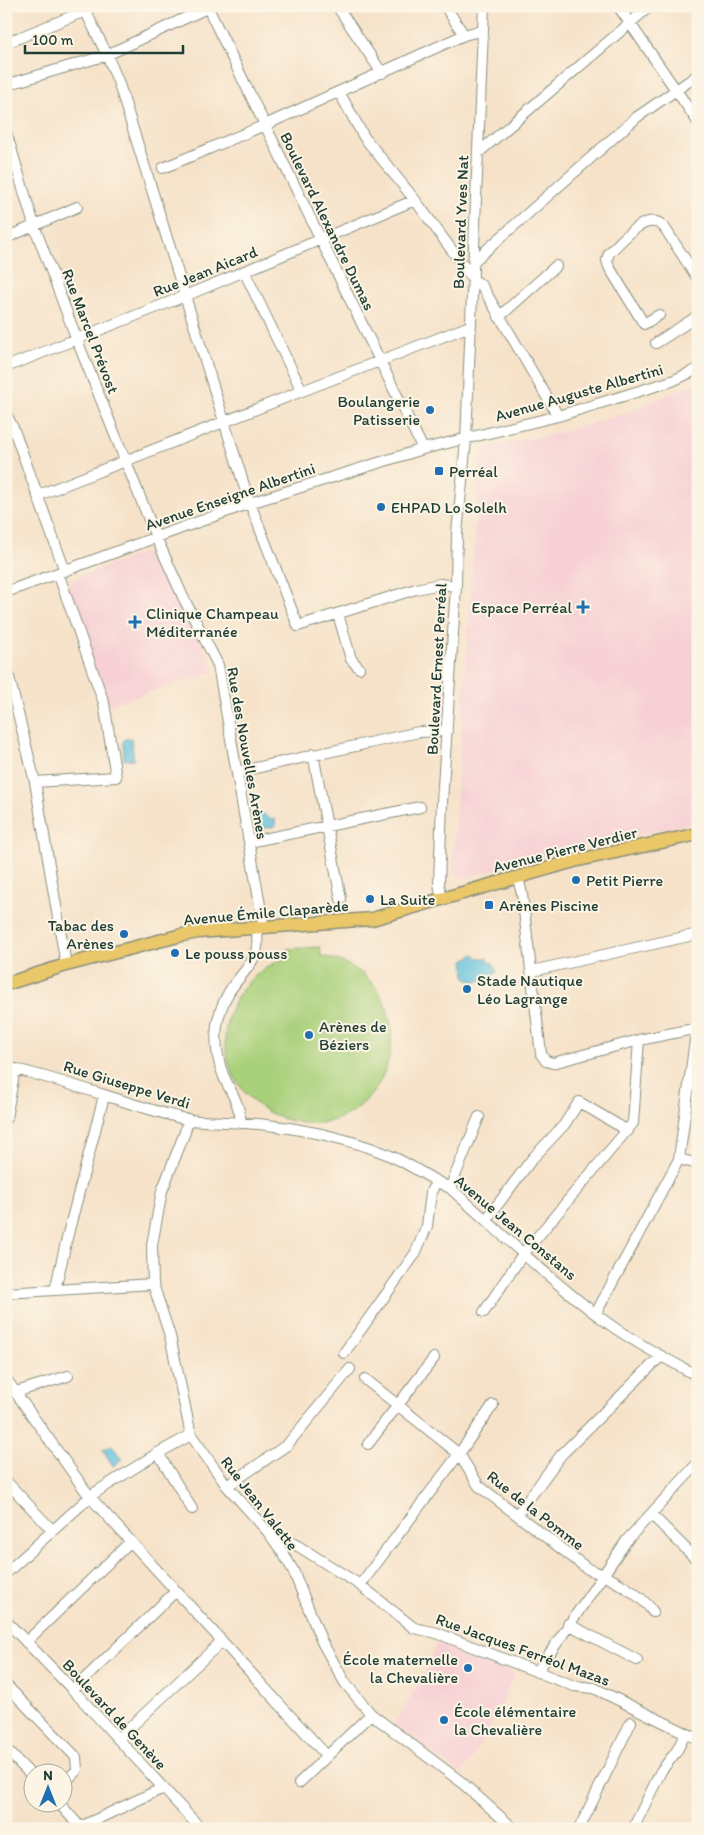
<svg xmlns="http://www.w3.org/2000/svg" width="704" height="1835" viewBox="0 0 704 1835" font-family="Itim,sans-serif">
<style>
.built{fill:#f7cfd4}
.green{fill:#a9d07a;stroke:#648657}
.water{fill:#5ec0dc;stroke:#3e7e88}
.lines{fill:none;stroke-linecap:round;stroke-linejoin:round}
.minor-casing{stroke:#8a907e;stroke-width:12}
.major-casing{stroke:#8a907e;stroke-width:15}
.minor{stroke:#fff;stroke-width:10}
.major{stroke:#eac769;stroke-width:12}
.poi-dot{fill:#1f6fb2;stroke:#fcf5e5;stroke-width:2}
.labels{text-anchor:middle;stroke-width:4;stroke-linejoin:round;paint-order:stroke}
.street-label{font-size:16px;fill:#1f3d34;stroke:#fcf5e5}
.poi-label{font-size:16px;fill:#1f3d34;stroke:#fcf5e5;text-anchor:start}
</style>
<rect width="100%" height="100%" fill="#fcf5e5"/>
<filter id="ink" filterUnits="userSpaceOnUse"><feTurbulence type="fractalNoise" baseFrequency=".02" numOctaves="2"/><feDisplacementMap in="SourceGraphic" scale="10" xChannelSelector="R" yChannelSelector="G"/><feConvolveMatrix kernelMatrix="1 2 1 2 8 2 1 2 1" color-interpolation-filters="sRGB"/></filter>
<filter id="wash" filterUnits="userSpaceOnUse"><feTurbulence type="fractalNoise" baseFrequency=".0096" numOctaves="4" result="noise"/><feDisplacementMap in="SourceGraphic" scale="20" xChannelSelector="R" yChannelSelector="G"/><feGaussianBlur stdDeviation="1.12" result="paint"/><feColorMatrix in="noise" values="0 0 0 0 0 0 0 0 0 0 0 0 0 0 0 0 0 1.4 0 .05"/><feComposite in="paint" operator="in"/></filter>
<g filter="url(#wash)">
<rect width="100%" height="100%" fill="#f6e2c9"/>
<!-- built -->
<path class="built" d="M698 382V822L592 844 464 878 455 873 452 863 480 455 490 447 559 433 629 412Z
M148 551 156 554 215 671 112 704 107 703 67 589 73 579Z
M437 1643 515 1673 496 1717 462 1775 394 1725 424 1675Z"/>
<!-- green -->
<path class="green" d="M320 947 321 956C441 979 394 1153 284 1119 260 1111 242 1094 232 1072 211 1024 240 973 287 958V949Z"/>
<!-- water -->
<path class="water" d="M131 738 134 759 124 760 123 741 125 739Z
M255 812H262L268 818 275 819 276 826 262 829 258 826Z
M474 954 479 958H488V962L493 963 497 972 492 977 478 981H471L465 976 464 960Z
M112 1445 122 1460 113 1466 103 1450Z"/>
</g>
<g filter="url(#ink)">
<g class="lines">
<defs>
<path id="minor" d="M83 6 107 55 118 81 248 498 298 626 416 589 440 584 456 586
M207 6 423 449
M337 6 382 73
M445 6 464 35
M618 6 698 122
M6 43 85 11
M6 85 107 55 211 6
M339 92 364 137 415 200 473 279 482 286 558 416
M6 132 34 225 77 340 156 537 183 597 218 665 264 928
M478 153 650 6
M163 168 265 125 464 35 483 30
M6 238 77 207
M474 261 637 117 698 75
M244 271 302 391
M659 315 644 324 609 267 607 260 609 253C622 241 647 209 664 227L698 279
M499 317 556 266
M656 343 698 316
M6 367 185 296 415 200
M6 414 14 430 65 571
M39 495 302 391 470 326
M6 592 250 503 423 449 558 416 672 381 698 369
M338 614 351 659 359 668
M6 665 35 782 66 965
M313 754 341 899
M237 772 419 732 447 731
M35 782 116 777 104 703 58 573
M249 842 420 807
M518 878 522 894 541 1054 546 1061 553 1063 639 1040 698 1028
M442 899 439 884 442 802 456 586 457 533 466 440 484 6
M532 971 698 934
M6 1067C67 1080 124 1104 185 1119 198 1122 213 1121 227 1122 249 1123 273 1125 295 1129 326 1134 365 1144 393 1157 413 1166 430 1179 450 1188 502 1234 553 1283 609 1324 637 1344 668 1360 698 1376
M6 1118 15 1069
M188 1119 185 1132 162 1191 152 1245 153 1284 170 1336 191 1435 227 1486 268 1532 281 1550 293 1570 322 1642 345 1683 371 1714 460 1781 514 1829
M241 1123C240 1104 231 1093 224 1077 217 1060 215 1043 217 1025 219 1014 223 1002 229 992 237 978 255 964 257 947 258 941 257 934 257 928
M679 1159 698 1164
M450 1188 479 1117
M486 1220 532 1159 564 1125 579 1102 628 1131
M55 1290 68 1234 104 1096
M6 1293 153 1284
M484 1312 523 1254 633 1123 639 1040
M596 1313 679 1159 698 1018
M344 1353 415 1254 427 1226 431 1192 436 1182
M6 1379 90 1497 327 1756
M365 1379 459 1454 479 1486 588 1569C608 1576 642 1594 653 1612
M16 1392 68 1376
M368 1444 434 1358
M158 1453 192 1509
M6 1481 52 1530
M227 1486 287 1445 350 1369
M651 1514 698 1561
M517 1515 561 1455 660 1357
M269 1532 298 1546 360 1585 414 1628 437 1633 574 1686 594 1688 698 1739
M6 1573 93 1494 158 1453 191 1435
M360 1585 459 1454 493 1405
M6 1621 73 1690 201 1829
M568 1624 637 1660
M26 1642 131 1541
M537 1672 627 1540 698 1463
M6 1685 76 1757 77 1770 62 1785
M73 1690 176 1591
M118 1739 222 1641
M6 1749 32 1776
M299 1783 371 1714
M58 1802 82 1829
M76 1829 163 1788
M579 1829 631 1722
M633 1829 661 1771 676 1752 686 1733"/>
<path id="major" d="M6 984 66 965 178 936 198 932 372 919 574 861 698 834"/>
</defs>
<!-- minor casing -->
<use href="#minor" class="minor-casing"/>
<!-- major casing -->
<use href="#major" class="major-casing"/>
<!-- minor -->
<use href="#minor" class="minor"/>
<!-- major -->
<use href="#major" class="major"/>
</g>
</g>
<!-- markers -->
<g class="poi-dot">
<circle cx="430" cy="410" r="5"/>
<rect x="434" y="466" width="10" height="10" rx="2.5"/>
<circle cx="381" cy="507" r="5"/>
<path d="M580.5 599.5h5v5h5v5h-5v5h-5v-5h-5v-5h5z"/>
<path d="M132.5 614.5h5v5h5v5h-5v5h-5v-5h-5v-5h5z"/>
<circle cx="576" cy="880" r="5"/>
<circle cx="370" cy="899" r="5"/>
<rect x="484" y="900" width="10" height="10" rx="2.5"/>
<circle cx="124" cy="934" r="5"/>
<circle cx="175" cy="953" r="5"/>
<circle cx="467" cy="989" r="5"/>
<circle cx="309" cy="1035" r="5"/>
<circle cx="468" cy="1668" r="5"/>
<circle cx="444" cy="1720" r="5"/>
</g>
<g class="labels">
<!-- street labels -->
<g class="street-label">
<text transform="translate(328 221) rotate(64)" y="6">Boulevard Alexandre Dumas</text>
<text transform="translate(460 222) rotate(-88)" y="6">Boulevard Yves Nat</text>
<text transform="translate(205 271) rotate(-22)" y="6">Rue Jean Aicard</text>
<text transform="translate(91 331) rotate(69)" y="6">Rue Marcel Prévost</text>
<text transform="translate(579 392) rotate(-16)" y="6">Avenue Auguste Albertini</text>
<text transform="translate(230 496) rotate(-19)" y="6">Avenue Enseigne Albertini</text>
<text transform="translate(436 669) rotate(-87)" y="6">Boulevard Ernest Perréal</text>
<text transform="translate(248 753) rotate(80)" y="6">Rue des Nouvelles Arènes</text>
<text transform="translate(565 849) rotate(-14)" y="6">Avenue Pierre Verdier</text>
<text transform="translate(266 912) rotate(-5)" y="6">Avenue Émile Claparède</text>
<text transform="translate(127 1084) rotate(17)" y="6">Rue Giuseppe Verdi</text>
<text transform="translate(516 1227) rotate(40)" y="6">Avenue Jean Constans</text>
<text transform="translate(260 1503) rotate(52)" y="6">Rue Jean Valette</text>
<text transform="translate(536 1510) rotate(38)" y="6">Rue de la Pomme</text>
<text transform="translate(523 1649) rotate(20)" y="6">Rue Jacques Ferréol Mazas</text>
<text transform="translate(115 1714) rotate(47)" y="6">Boulevard de Genève</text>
</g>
<!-- poi labels -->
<g class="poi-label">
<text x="420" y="407" text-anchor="end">Boulangerie<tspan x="420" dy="18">Patisserie</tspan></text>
<text x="449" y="477">Perréal</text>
<text x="391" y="513">EHPAD Lo Solelh</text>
<text x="572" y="613" text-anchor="end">Espace Perréal</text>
<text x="146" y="619">Clinique Champeau<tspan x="146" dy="18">Méditerranée</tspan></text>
<text x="586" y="886">Petit Pierre</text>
<text x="380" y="905">La Suite</text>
<text x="499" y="911">Arènes Piscine</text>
<text x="114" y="931" text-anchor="end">Tabac des<tspan x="114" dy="18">Arènes</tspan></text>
<text x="185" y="959">Le pouss pouss</text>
<text x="477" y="986">Stade Nautique<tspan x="477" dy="18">Léo Lagrange</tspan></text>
<text x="319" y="1032">Arènes de<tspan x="319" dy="18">Béziers</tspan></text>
<text x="458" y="1665" text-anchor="end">École maternelle<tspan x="458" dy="18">la Chevalière</tspan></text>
<text x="454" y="1717">École élémentaire<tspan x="454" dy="18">la Chevalière</tspan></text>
</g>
</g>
<!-- margin -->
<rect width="704" height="1835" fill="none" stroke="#fcf5e5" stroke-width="25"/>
<!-- north arrow -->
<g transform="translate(48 1788)"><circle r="24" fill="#fcf5e5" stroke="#a4ab9e"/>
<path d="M0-4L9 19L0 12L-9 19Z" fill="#1f6fb2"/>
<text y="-8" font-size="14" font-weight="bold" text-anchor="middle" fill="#1f3d34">N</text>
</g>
<!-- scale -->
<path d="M25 45v8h158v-8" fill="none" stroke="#1f3d34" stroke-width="2.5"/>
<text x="32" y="45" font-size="15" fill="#1f3d34" stroke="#fcf5e5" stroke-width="4" paint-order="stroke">100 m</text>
</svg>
